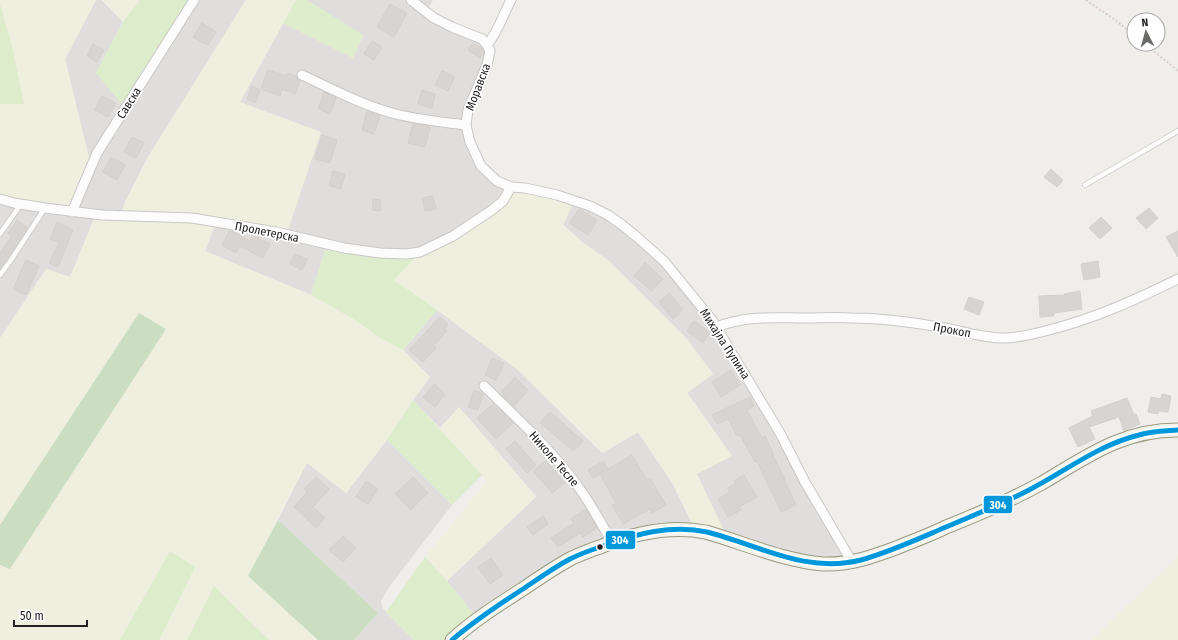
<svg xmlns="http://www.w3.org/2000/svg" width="1178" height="640" viewBox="0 0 1178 640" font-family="'Fira Sans Condensed',sans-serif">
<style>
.residential{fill:#dfdedc}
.farmland{fill:#efefdf}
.grass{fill:#ddeccb}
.forest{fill:#cbdec1}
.building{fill:#d7d4d2;stroke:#d3d0cc}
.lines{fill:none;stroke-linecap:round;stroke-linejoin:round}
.lane-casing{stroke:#c9c8c7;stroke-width:6}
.street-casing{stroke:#c9c8c7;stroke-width:11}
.secondary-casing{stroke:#999a82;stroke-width:15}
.path{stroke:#dccecd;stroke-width:2;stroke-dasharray:2 2;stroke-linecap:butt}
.lane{stroke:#fdfcfc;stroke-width:4.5}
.street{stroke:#fdfcfc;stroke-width:9}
.secondary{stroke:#f4f4ed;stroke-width:13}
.bus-1-casing{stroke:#fff;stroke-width:8}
.bus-1{stroke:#0098da;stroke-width:5}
.bus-dot{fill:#222;stroke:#fff;stroke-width:1.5}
.labels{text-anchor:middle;stroke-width:3.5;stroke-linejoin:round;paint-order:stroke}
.street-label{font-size:12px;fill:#222;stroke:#fff}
.line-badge{stroke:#fff;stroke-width:1.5}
.badge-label{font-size:11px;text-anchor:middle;font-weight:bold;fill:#fff}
</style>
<rect width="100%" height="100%" fill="#f0eeeb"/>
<!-- residential -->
<path class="residential" d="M96 0H102L123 22 96 73 190 0H246L148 157 125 202 122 211 96 214 70 278 46 269 0 338V199L45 208 71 206 89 158 65 59Z
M307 0H433L426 12 468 33 490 51 466 125 481 166 511 187 503 201 420 252 327 244 311 295 205 251 216 222 276 232 240 102 283 23 353 58 363 36Z
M574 201 637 237 712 320 852 562 850 570 807 569 768 559 735 547 683 536 682 529 612 542 478 619 447 581 536 496 459 407 440 428 413 400 430 377 403 350 437 310 518 370 602 453 638 432 673 484 695 530 727 538 696 474 732 456 687 393 713 374 686 338 609 261 586 245 563 225Z
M387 440 452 505 389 587 381 601 382 607 386 612 414 640H354L378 613 278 520 307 462 346 493Z"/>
<!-- farmland -->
<path class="farmland" d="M0 0H96L65 59 89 158 71 206 47 202 18 201 0 195V104H24L12 46 0 4Z
M102 0H140L123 22Z
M246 0H296L240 102 321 132 288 230 241 220 187 213 122 211 125 202 148 157Z
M511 187 574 201 563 225 586 245 609 261 686 338 713 374 687 393 732 456 697 474 728 539 695 530 673 484 638 432 603 453 518 370 437 310 394 280 420 252 492 210Z
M96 214 216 222 205 251 311 295 352 318 382 339 403 350 430 377 413 400 387 440 346 493 307 463 248 576 318 640H269L215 586 187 640H159L195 567 170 551 120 640H0V565L10 569 166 329 139 313 0 525V338L47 269 70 277Z
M459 407 536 497 447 581 425 557 487 481 440 428Z
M1178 556V640H1092Z"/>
<!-- grass -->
<path class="grass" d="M140 0H190L123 106 96 73 123 22Z
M296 0H307L363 35 353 58 283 23Z
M0 4 12 46 24 104H0Z
M327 244 420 252 394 280 437 310 403 350 382 339 352 318 311 295Z
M413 400 482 475 452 505 387 440Z
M170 551 195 567 159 640H120Z
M425 557 447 581 478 619 452 640H414L386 612Z
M214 586 269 640H187Z"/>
<!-- forest -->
<path class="forest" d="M139 313 166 329 10 569 0 565V525Z
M278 520 378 613 354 640H318L248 576Z"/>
<!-- building -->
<path class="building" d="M390 4 407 13 394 37 377 27Z
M202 23 216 32 208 45 193 37Z
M372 41 382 47 374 60 364 54Z
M473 43 481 48 484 52 480 58 468 50Z
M93 44 104 50 97 62 87 56Z
M268 70 287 76 288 73 296 76 300 81 295 94 282 89 280 96 261 89Z
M442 71 455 77 448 91 435 85Z
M252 86 260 90 255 103 247 99Z
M422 90 435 94 432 108 418 104Z
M324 92 336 98 330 114 318 109Z
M102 96 116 103 108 117 95 110Z
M367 111 380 116 374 134 362 130Z
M413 124 430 127 425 147 408 143Z
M322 135 337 140 330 163 315 159Z
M132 137 144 143 136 158 124 152Z
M111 157 125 165 117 180 103 172Z
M1051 169 1063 180 1057 187 1044 177Z
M333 171 345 174 341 189 329 186Z
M433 196 436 209 425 211 422 198Z
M373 199 381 200 380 211 372 210Z
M1149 208 1158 218 1146 229 1136 218Z
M579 209 597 220 588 235 570 223Z
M1101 217 1112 228 1100 239 1089 228Z
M17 220 28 228 0 269V253L12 236 8 233Z
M57 222 73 230 58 267 49 263 59 243 50 239Z
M230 230 250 241 253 235 270 244 263 258 240 246 236 253 222 245Z
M1178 231V257L1166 237Z
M294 254 307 259 302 270 290 264Z
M26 260 39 266 26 295 13 289Z
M1098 261 1100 277 1084 280 1081 264Z
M645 263 663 279 652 291 634 276Z
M1080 291 1082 309 1054 313V316L1040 317 1039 296 1065 295 1064 294Z
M669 293 683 310 673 319 660 304V301Z
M969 297 984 302 979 315 964 309Z
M440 317 448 324 444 329 447 331 433 346 436 348 423 362 409 350Z
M694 321 710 333 703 343 687 331Z
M492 358 504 363 496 380 485 375Z
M731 370 740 385 721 397 712 382Z
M515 377 528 390 514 406 502 395H503L502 391Z
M434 384 445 394 435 407 423 397Z
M474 390 483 394 478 410 468 407Z
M1162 394 1171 396 1168 412 1159 411 1158 414 1148 412 1151 397 1161 399Z
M750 397 754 406 747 410 762 438 765 436 773 453H772L785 479H784L796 505 781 512 757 461 755 462 740 435 737 436 728 419 717 424 712 415Z
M1127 398 1134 415 1136 414 1140 424 1124 431 1119 417 1089 427 1095 439 1078 447 1069 428 1093 416 1091 411Z
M493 404 513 423 496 439 477 418Z
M550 412 583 441 574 451 540 423Z
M515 441 536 465 527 473 506 449Z
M632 455 647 480 650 478 666 505 652 513 650 509 623 524 612 505 616 503 600 474 593 478 588 470 604 461 608 469Z
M546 461 565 483 552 493 533 471Z
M744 475 757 497 739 507 741 510 728 517 718 499 730 492 728 488 736 483 734 481Z
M316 477 329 489 313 507 325 518 316 528 294 507 307 492 304 489Z
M413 477 428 493 411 510 395 494Z
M366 481 378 489 368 504 356 497Z
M586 509 597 528 583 537 580 533 558 547 551 538 574 523 571 519Z
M543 516 548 524 533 535 527 527Z
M343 536 356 548 343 562 329 550Z
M491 558 503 575 490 584 478 567Z"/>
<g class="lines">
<defs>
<path id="lane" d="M1085 185 1178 131
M0 234 21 204
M0 275 11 260 45 208"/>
<path id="street" d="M411 0 434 18 452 27 482 39 487 45 490 51 487 65 468 110 466 125 470 142 481 166 497 181 511 187 525 188 557 195 590 206 608 215 621 224 637 237 664 261 712 320 780 433 805 482 852 562
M487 45C498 32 503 15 511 0
M302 75C332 89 364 106 396 114 419 120 443 122 466 125
M0 199 14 203 45 208 102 215 192 218 276 232 344 248 380 253 407 254 420 252 453 236 492 210 503 201 511 187
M72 212 97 153 194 0
M717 327C746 315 775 318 806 318 821 318 836 317 852 318 881 318 910 322 939 327 960 330 982 338 1004 338 1019 338 1034 334 1049 330 1096 318 1135 300 1178 279
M484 386C518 419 554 452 582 492 593 508 602 525 612 542"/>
<path id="secondary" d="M452 640C474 620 498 605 523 589 539 578 555 567 572 558 581 554 590 550 600 547 634 533 669 525 706 532 744 543 784 561 823 564 849 565 872 557 896 548 913 541 930 535 946 527 979 514 1011 500 1042 483 1088 456 1122 430 1178 430"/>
</defs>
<!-- lane casing -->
<use href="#lane" class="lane-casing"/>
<!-- street casing -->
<use href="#street" class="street-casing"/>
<!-- secondary casing -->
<use href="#secondary" class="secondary-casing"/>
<!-- path -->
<path class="path" d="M1086 0 1114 19 1134 35
M1145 44 1178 71"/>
<!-- lane -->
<use href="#lane" class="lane"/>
<!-- street -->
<use href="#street" class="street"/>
<!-- secondary -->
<use href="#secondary" class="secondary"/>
<defs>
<path id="bus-1" d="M452 640C474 621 498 605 523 589 538 579 553 568 570 559 580 554 591 550 603 546 635 534 672 524 707 532 759 545 805 574 861 560 890 552 918 539 946 527 974 515 1002 504 1029 490 1066 471 1098 445 1139 435 1152 431 1165 431 1178 430"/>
</defs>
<!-- bus-1 casing -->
<use href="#bus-1" class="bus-1-casing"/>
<!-- bus-1 -->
<use href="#bus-1" class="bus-1"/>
</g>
<!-- markers -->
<circle class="bus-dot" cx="600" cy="547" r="3.5"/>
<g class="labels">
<!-- street labels -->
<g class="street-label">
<text transform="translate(478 87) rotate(-69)" y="4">Моравска</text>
<text transform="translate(129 103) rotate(-58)" y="4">Савска</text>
<text transform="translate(267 232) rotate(11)" y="4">Пролетерска</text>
<text transform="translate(952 330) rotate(11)" y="4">Прокоп</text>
<text transform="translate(725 344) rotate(57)" y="4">Михајла Пупина</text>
<text transform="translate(554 459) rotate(49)" y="4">Николе Тесле</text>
</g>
</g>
<g class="line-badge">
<rect x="983" y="495" width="30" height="19" rx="4" fill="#0098da"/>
<rect x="605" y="530" width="31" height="20" rx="4" fill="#0098da"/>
</g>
<g class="badge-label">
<text x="998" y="509">304</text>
<text x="620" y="544">304</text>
</g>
<!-- north arrow -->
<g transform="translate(1146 32) rotate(354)"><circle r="19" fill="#ffffff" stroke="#a7a7a7"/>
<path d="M0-3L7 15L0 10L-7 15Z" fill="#6a6968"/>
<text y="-6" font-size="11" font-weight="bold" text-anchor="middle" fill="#222222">N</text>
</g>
<!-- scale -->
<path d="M14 620v6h73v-6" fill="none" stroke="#222222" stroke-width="2"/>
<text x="20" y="620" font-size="12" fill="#222222" stroke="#ffffff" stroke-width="3" paint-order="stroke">50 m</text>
</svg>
